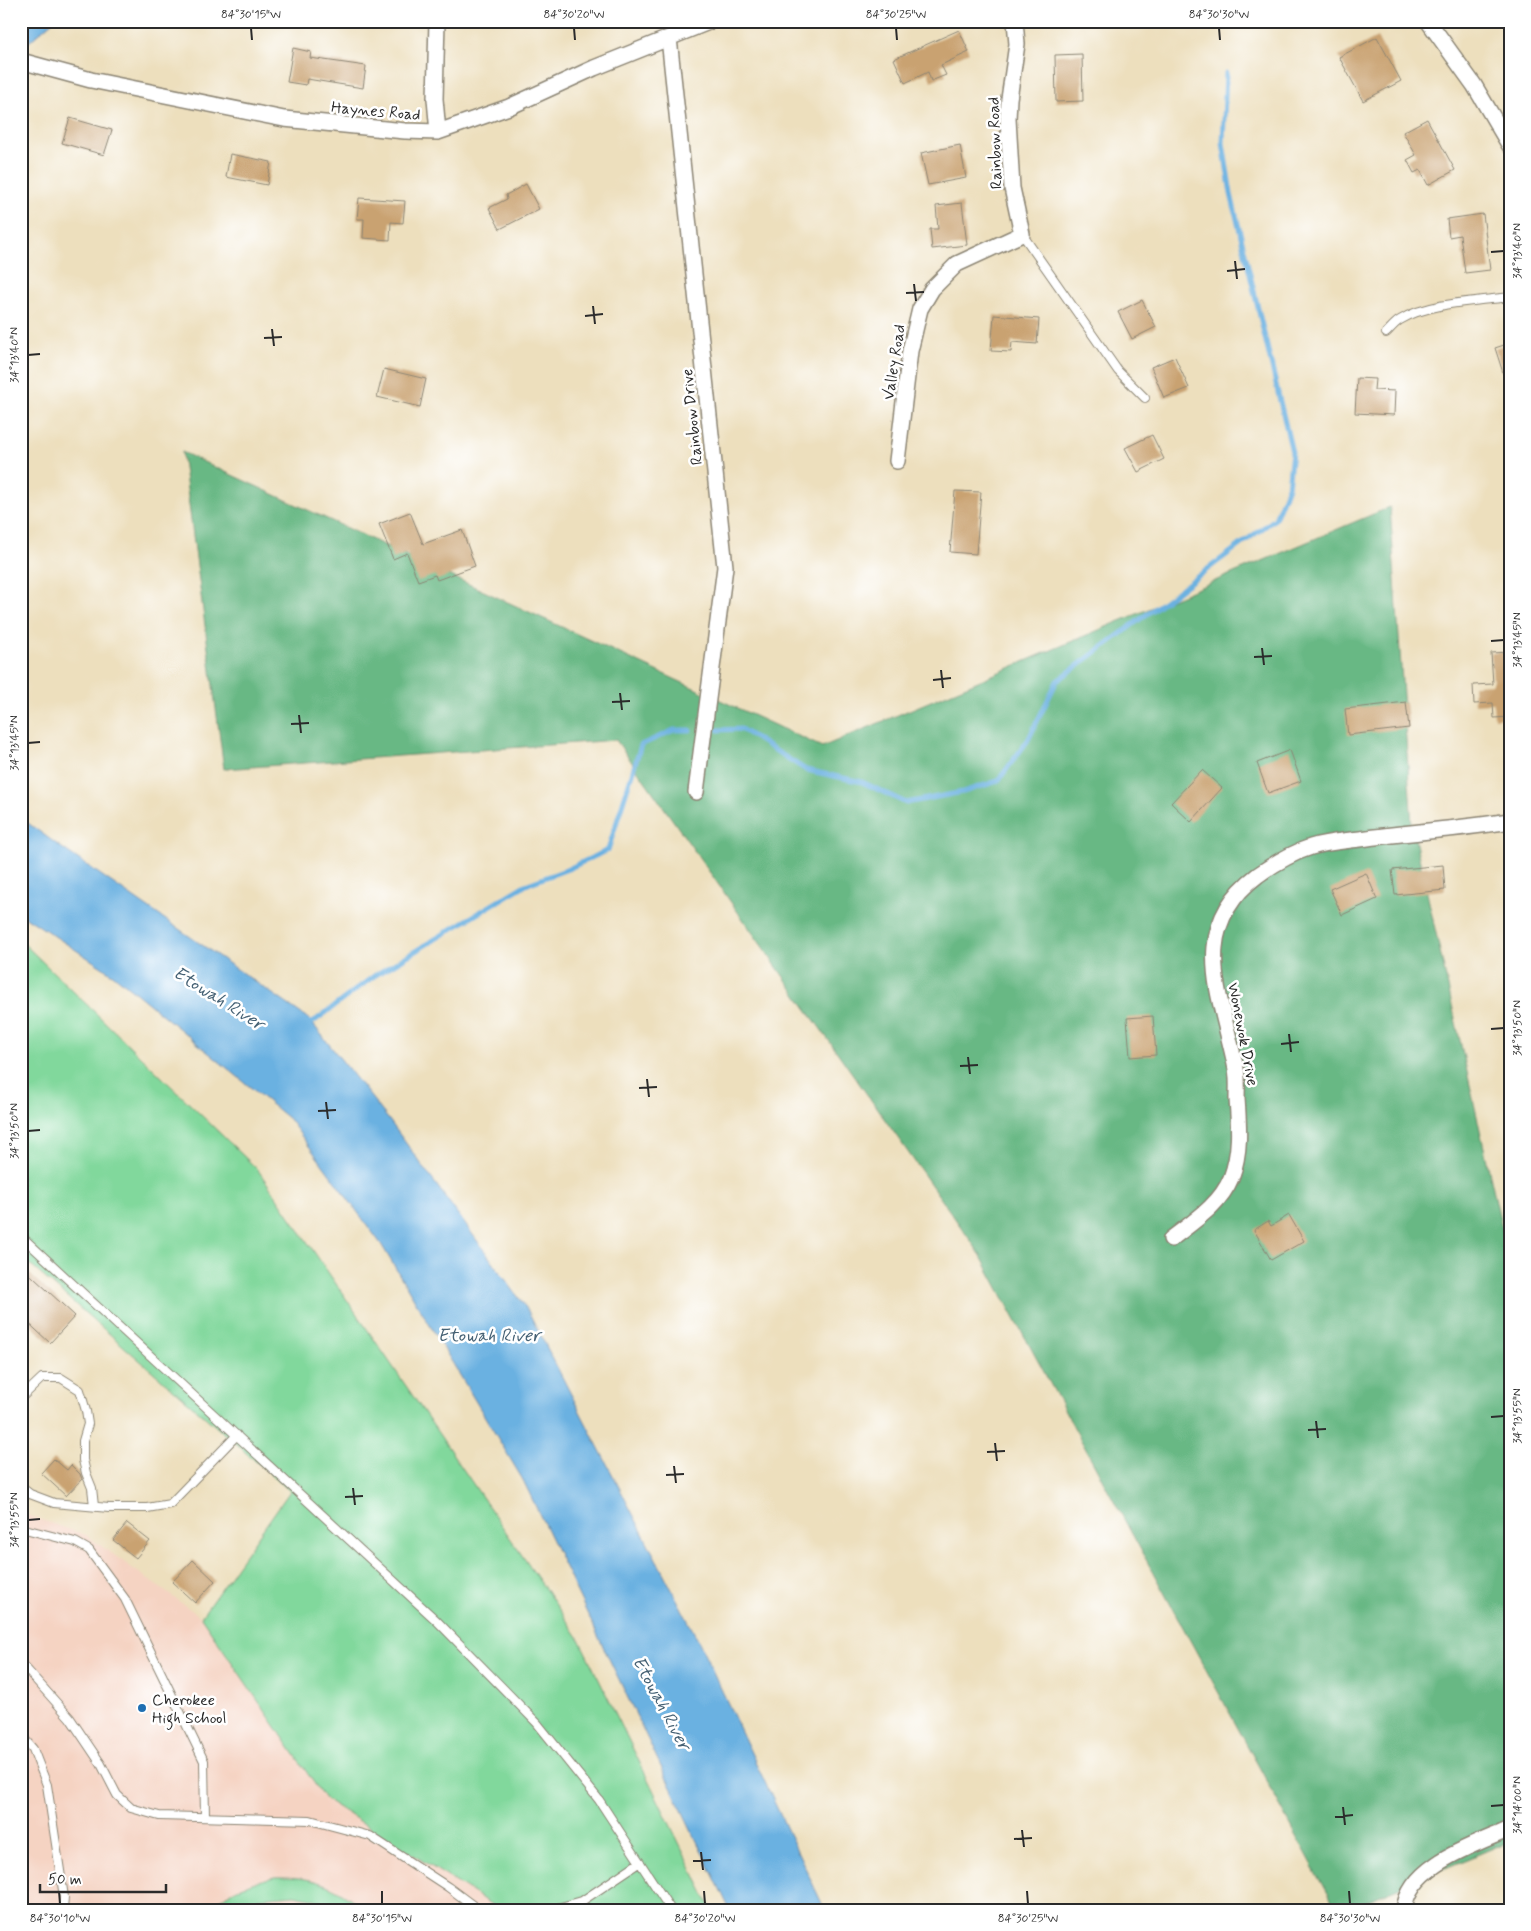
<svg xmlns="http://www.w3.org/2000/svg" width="1531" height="1931" viewBox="0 0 1531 1931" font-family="Mynerve,sans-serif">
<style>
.built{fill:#f5d3c2}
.green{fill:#81d89c;stroke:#568264}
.forest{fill:#68b884;stroke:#4a7258}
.water{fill:#6bb1e1;stroke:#4b6e86}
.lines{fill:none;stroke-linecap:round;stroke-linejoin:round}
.stream{stroke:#6bb1e1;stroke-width:5}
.building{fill:#c9a271}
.service-casing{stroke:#8c8574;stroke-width:10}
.minor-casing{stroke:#8c8574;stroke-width:18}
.service{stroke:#fff;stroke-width:8}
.minor{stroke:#fff;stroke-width:15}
.ticks{fill:none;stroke:#2b2b2b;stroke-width:2}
.poi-dot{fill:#1f6fb2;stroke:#fff;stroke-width:2}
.labels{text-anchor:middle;stroke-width:5;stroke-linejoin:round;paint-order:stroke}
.street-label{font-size:16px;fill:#2b2b2b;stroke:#fff}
.poi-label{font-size:16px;fill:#2b2b2b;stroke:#fff;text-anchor:start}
.water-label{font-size:18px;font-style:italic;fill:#456174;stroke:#fff}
.neatline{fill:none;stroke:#2b2b2b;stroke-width:2}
.ticks-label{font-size:12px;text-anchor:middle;fill:#2b2b2b}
</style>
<rect width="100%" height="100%" fill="#fff"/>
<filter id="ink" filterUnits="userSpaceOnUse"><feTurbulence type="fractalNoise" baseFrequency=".02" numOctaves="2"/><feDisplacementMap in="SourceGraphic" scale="10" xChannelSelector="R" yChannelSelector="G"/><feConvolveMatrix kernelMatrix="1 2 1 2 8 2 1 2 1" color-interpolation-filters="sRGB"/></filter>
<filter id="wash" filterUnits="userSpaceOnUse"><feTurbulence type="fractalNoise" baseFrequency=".0096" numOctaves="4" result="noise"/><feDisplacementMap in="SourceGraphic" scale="20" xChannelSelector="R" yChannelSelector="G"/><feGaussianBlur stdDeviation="1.12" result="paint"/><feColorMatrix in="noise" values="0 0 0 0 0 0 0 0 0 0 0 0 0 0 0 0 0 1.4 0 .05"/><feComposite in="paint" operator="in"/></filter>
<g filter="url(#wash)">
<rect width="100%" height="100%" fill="#eddfbd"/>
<!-- built -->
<path class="built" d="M21 1513 86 1535 201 1617 325 1799 500 1910H21Z"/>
<!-- green -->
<path class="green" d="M21 941 258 1170 578 1637 712 1910H500L325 1799 201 1617 290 1491 21 1257Z
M275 1877C312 1876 336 1885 365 1910H336L328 1904 311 1898 294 1895 258 1898 236 1910H209C226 1891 250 1882 275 1877Z"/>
<!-- forest -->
<path class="forest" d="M182 452 822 747 1390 507 1412 826 1510 1264V1841L1345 1910H1337L978 1251 616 740 224 769Z"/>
<!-- water -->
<path class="water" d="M21 21H53L21 49Z
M21 818 62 848 309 1019 389 1120 527 1309 700 1644 825 1910H730L523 1480 381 1244 289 1119 114 975 21 914Z"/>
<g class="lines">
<!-- stream -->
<path class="stream" d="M718 730 741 729 806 770 862 782 906 803 963 792 998 781 1028 740 1057 681 1275 519 1288 487 1292 452 1231 194 1223 143 1226 73
M306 1023H312L374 976 525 885 568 869 608 850 641 745 674 730H690"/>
</g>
<g id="blocks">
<!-- building -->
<path class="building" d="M959 30 969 52 941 65 946 75 931 81 928 72 905 83 894 59Z
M1377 37 1401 81 1363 101 1339 57Z
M293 48 311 52 310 58 366 66 363 88 307 79 306 85 287 82Z
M1082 54 1083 101 1056 102 1055 55Z
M70 118 112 130 104 155 62 143Z
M1427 119 1455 170 1428 185 1420 170 1414 173 1407 160 1416 155 1403 132Z
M960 145 966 178 928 185 921 153Z
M230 154 271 162 267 185 226 177Z
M526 184 539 209 500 229 489 208 507 199 506 195Z
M359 198 405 201 403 223 391 222 390 240 363 238 364 219H357Z
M962 203 967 245 932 249 930 229H938L936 206Z
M1483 214 1490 270 1465 273 1460 235 1449 237 1447 219Z
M1142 300 1156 327 1132 339 1118 312Z
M994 315 1039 319 1037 344 1012 342 1011 352 991 351Z
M1510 343V385H1507L1495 348Z
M1175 357 1189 388 1164 398 1151 367Z
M384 369 426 379 420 407 377 397Z
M1357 378 1375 379 1374 390 1395 391 1394 415 1355 413Z
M1152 435 1164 459 1138 472 1125 448Z
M955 491 981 492 976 554 950 552Z
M410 512 423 544 462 530 475 566 437 580 435 575 418 581 407 553 393 559 379 524Z
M1510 652V717L1494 718 1493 703 1474 704 1473 685 1493 684 1491 653Z
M1406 702 1409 728 1348 735 1345 709Z
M1290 750 1301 781 1268 793 1257 763Z
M1202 770 1222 788 1191 822 1171 803Z
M1443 865 1445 890 1395 895 1392 870Z
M1366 873 1377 899 1342 915 1330 889Z
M1153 1016 1156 1055 1130 1057 1127 1018Z
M1289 1215 1304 1241 1271 1260 1254 1230 1268 1221 1271 1226Z
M21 1266 75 1316 50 1343 21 1316Z
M54 1459 67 1470 71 1465 80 1474 82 1479 66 1496 41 1473Z
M127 1523 150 1541 136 1558 113 1540Z
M193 1560 215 1581 195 1603 172 1582Z"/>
</g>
</g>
<g filter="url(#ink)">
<use href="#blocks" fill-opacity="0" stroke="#8c8574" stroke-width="1"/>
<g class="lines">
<defs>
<path id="service" d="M1022 234 1118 371 1145 398
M1386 333C1391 328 1395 323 1400 320 1427 303 1478 301 1510 297
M21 1236 437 1621 537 1723 599 1800 671 1910
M21 1398 42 1378H61L80 1390 86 1411 88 1424 83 1441V1460L86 1473 92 1488 94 1506
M21 1487 30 1494 54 1503 109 1508H147L170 1504 237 1435
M21 1528 75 1542 89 1550 125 1599 204 1761 205 1817
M21 1663 70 1718 101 1764 117 1795 131 1808 159 1816 310 1820 370 1836 448 1887 479 1910
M21 1735 33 1749 47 1785 64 1897 63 1910
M550 1910 582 1901 640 1862"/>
<path id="minor" d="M437 21 435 99 438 132
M1428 21 1474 85 1510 146
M669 38 725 567 696 792
M21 61 91 80 284 119 405 131 438 132 509 107 594 68 711 21
M897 461 910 351 920 309 932 289 957 264 1022 234 1012 188 1008 119 1009 99 1017 44 1015 21
M1171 1239C1194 1221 1220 1205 1231 1178 1241 1152 1239 1126 1237 1099 1237 1089 1238 1079 1236 1069 1222 997 1186 929 1258 875 1275 863 1292 853 1311 847 1326 842 1344 841 1360 839 1410 832 1460 829 1510 821
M1404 1910C1409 1865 1474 1845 1510 1829"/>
</defs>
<!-- service casing -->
<use href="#service" class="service-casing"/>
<!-- minor casing -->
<use href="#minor" class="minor-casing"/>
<!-- service -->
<use href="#service" class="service"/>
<!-- minor -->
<use href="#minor" class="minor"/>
</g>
</g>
<!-- ticks -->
<path class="ticks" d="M251 28 252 40M574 28 575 40M896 28 897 40M1219 28 1220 40M1491 252 1504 251M1235 261 1237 279M1227 271 1245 269M914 284 916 301M906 293 924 292M593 306 595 324M585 316 603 314M272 329 274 346M264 338 282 337M28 355 40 354M1491 641 1504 640M1262 648 1264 665M1254 657 1272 656M941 670 943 688M933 680 951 678M620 693 622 710M612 702 630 701M299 715 301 733M291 724 309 723M28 743 40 742M1491 1029 1504 1028M1289 1034 1291 1052M1281 1044 1299 1042M968 1057 970 1074M960 1066 978 1065M647 1079 649 1097M639 1088 657 1087M326 1102 328 1119M318 1111 336 1110M28 1131 40 1130M1491 1417 1504 1416M1316 1421 1318 1438M1308 1430 1326 1429M995 1443 997 1461M987 1452 1005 1451M674 1466 676 1483M666 1475 684 1474M353 1488 355 1505M345 1497 363 1496M28 1520 40 1519M1491 1806 1504 1805M1343 1807 1345 1825M1335 1817 1353 1815M1022 1830 1024 1847M1014 1839 1032 1838M701 1852 703 1870M693 1861 711 1860M59 1891 60 1904M382 1891V1904M704 1891 705 1904M1027 1891 1028 1904M1349 1891 1350 1904"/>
<!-- markers -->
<circle class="poi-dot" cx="142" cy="1708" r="5"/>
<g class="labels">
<!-- street labels -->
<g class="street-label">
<text transform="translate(376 110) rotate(5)" y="6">Haynes Road</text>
<text transform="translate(994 143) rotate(-92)" y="6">Rainbow Road</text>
<text transform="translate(893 362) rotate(-81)" y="6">Valley Road</text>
<text transform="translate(691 417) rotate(-96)" y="6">Rainbow Drive</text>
<text transform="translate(1244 1034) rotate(79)" y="6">Wonewok Drive</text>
</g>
<!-- poi labels -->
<g class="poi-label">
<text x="152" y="1705">Cherokee<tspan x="152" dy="18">High School</tspan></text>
</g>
<!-- water labels -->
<g class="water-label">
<text transform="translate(219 998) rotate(32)" y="6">Etowah River</text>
<text x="489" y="1341">Etowah River</text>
<text transform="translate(662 1703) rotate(62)" y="6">Etowah River</text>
</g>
</g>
<!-- margin -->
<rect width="1531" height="1931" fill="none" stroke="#fff" stroke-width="55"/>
<!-- scale -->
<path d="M40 1884v8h126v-8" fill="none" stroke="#2b2b2b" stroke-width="2.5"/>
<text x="48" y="1884" font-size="15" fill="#2b2b2b" stroke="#ffffff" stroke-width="4" paint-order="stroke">50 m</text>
<rect x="28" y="28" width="1476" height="1876" class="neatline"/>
<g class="ticks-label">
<text x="251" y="18">84°30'15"W</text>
<text x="574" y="18">84°30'20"W</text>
<text x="896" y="18">84°30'25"W</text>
<text x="1219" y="18">84°30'30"W</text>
<text transform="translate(1517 251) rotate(-90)" y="4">34°13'40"N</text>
<text transform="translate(14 355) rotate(-90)" y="4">34°13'40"N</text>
<text transform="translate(1517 640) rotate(-90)" y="4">34°13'45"N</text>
<text transform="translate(14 743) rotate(-90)" y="4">34°13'45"N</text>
<text transform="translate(1517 1028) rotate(-90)" y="4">34°13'50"N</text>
<text transform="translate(14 1131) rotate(-90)" y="4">34°13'50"N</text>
<text transform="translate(1517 1416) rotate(-90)" y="4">34°13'55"N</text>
<text transform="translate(14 1520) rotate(-90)" y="4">34°13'55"N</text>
<text transform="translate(1517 1805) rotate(-90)" y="4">34°14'00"N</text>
<text x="60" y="1922">84°30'10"W</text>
<text x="382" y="1922">84°30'15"W</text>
<text x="705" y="1922">84°30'20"W</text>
<text x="1028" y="1922">84°30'25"W</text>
<text x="1350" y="1922">84°30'30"W</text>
</g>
</svg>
